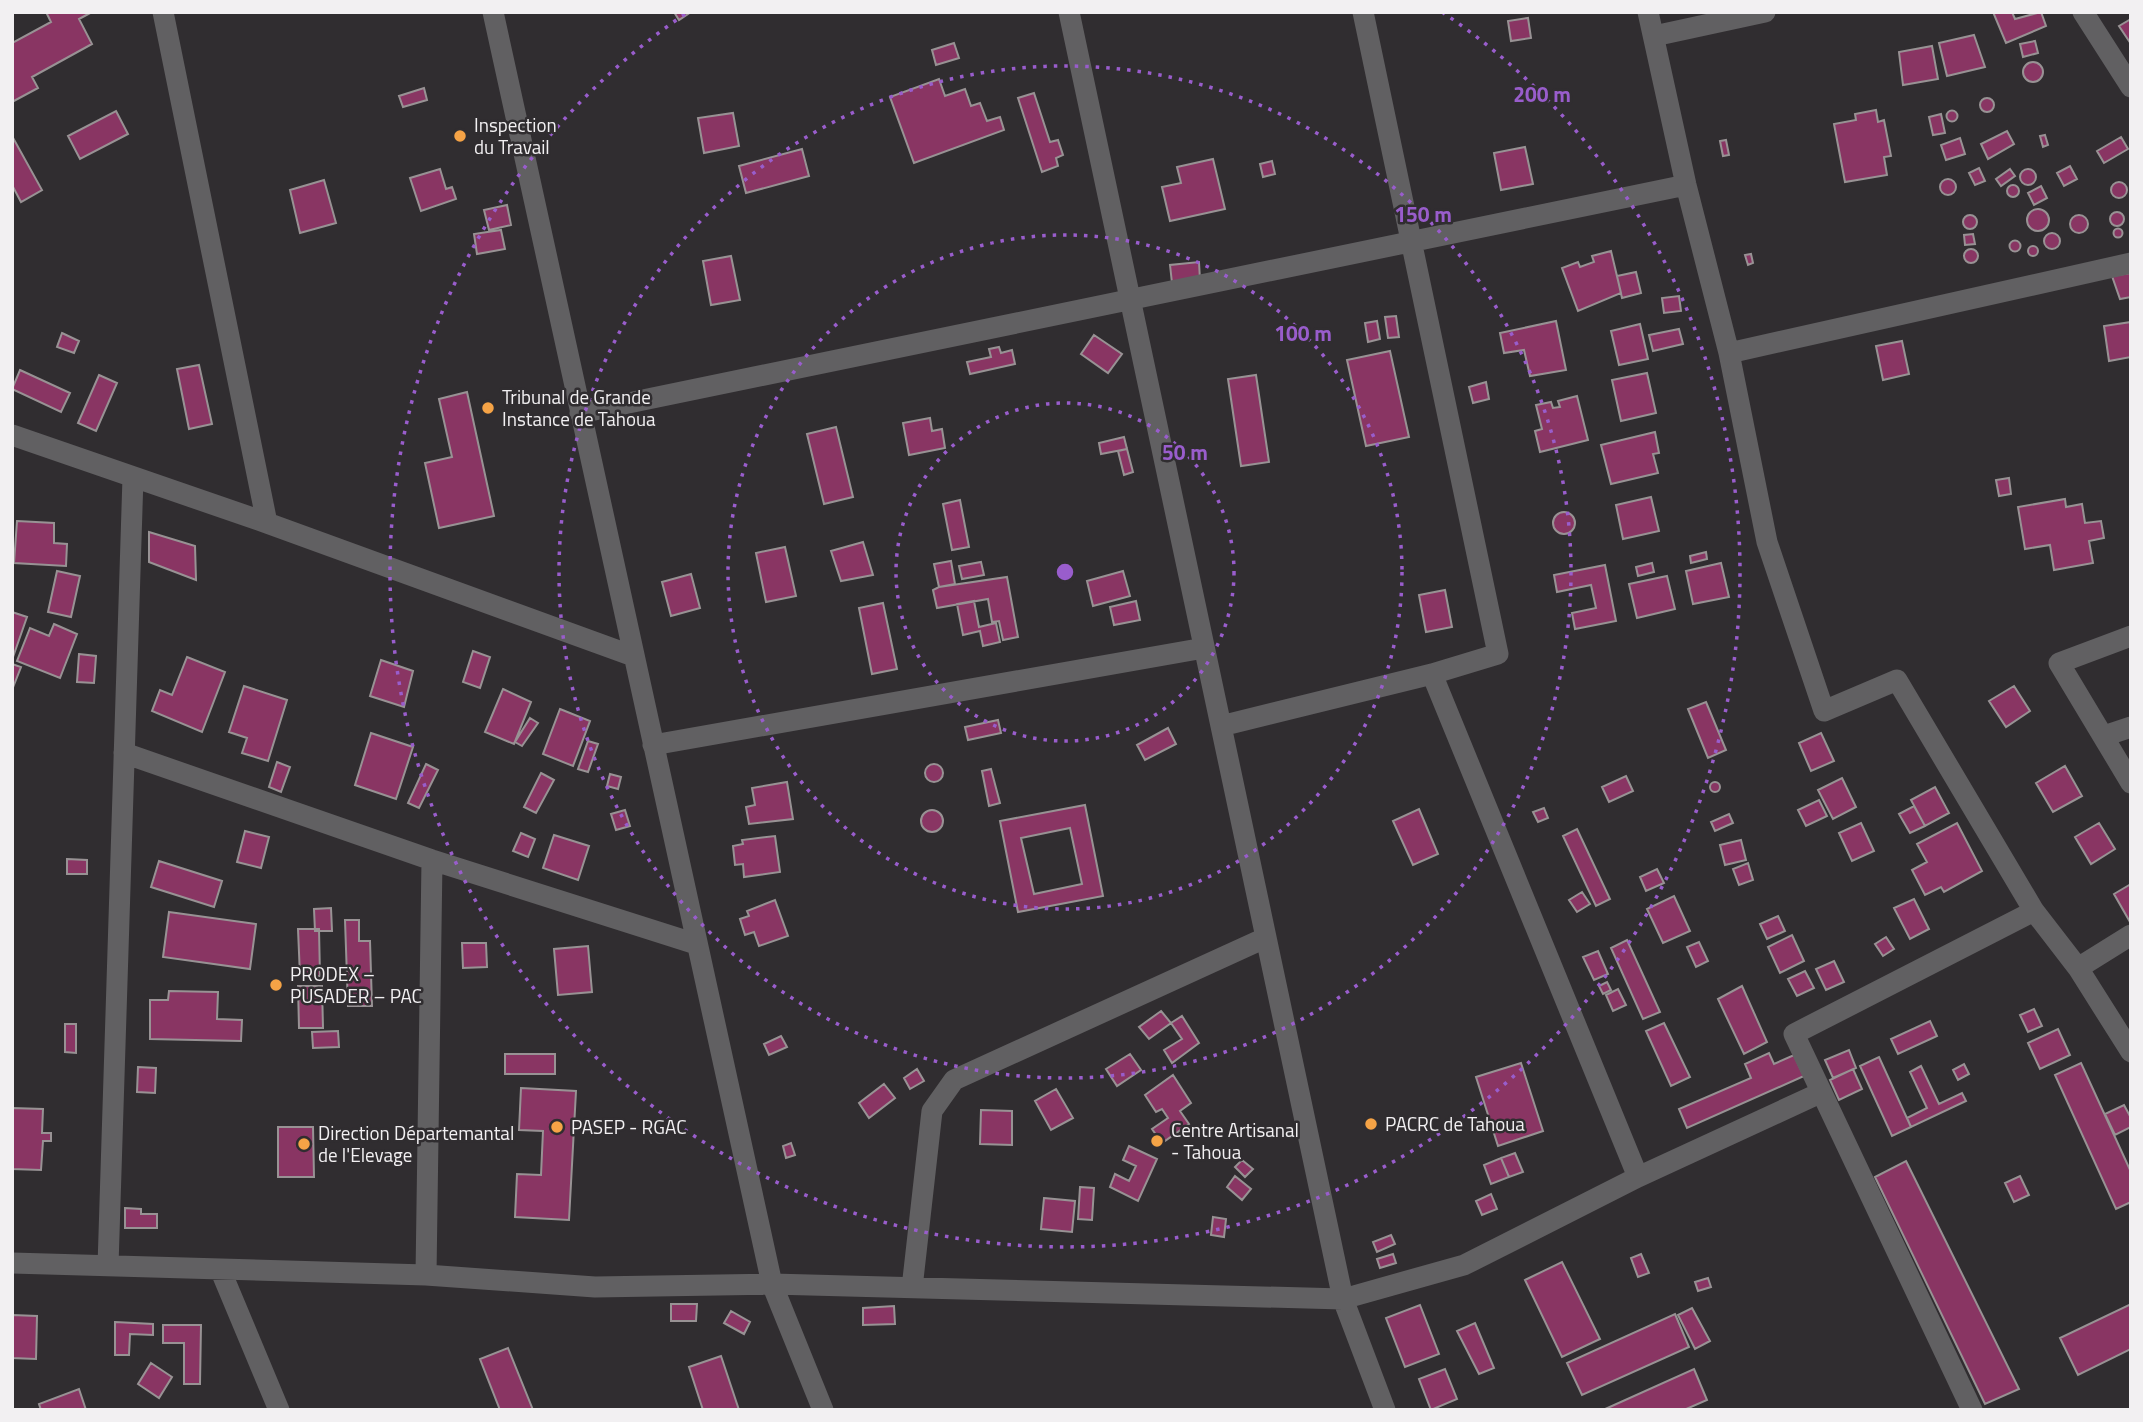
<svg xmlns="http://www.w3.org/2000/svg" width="2143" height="1422" viewBox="0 0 2143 1422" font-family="'Titillium Web',sans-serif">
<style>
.building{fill:#893563;stroke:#989294;stroke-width:2;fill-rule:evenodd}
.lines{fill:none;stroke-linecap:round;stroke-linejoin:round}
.minor{stroke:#616062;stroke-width:21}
.ring{fill:none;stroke:#995dcc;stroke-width:3.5;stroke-dasharray:3.5 7}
.poi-dot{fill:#f5a346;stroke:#302d30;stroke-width:2.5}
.labels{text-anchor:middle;stroke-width:5;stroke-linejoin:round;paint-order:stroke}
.poi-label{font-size:19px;fill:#f2f0f2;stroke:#302d30;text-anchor:start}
.centre{fill:#995dcc;stroke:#302d30;stroke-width:3.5}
.ring-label{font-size:21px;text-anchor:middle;font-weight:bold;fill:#995dcc;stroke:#302d30;stroke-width:5;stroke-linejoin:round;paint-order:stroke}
</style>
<rect width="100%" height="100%" fill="#302d30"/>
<!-- building -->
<path class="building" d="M46 12H92L79 19 92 44 32 77 38 88 12 102V43L51 22Z
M674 12H691L679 20Z
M1993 12H2012L2015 19 2041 12 2046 26 2006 43Z
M1528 18 1531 38 1511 41 1508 21Z
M2131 19V44L2119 26Z
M1974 35 1985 67 1947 76 1939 43Z
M2035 41 2038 53 2023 57 2020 44Z
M954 43 959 58 936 65 932 50Z
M1932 46 1938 79 1903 85 1899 52Z
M2023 72a10 10 0 1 1 20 0a10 10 0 1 1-20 0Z
M939 79 945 96 965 89 971 106 980 103 987 121 1000 117 1004 130 914 163 890 97Z
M424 88 427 100 403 107 399 96Z
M1034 93 1050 142 1058 140 1063 155 1056 158 1058 166 1042 172 1018 98Z
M1980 105a7 7 0 1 1 14 0a7 7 0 1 1-14 0Z
M1876 110 1878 122 1884 120 1891 156 1884 157 1887 175 1845 182 1834 124 1856 120 1855 114Z
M1946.5 116a5.5 5.5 0 1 1 11 0a5.5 5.5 0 1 1-11 0Z
M116 111 128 134 80 159 68 136Z
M733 113 739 146 704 153 698 118Z
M1941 114 1945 133 1933 135 1929 117Z
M2007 131 2014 144 1988 159 1981 144Z
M2045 135 2048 145 2043 147 2040 136Z
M12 136 42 190 21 202 12 185Z
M2121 137 2128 149 2104 163 2097 151Z
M1960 138 1965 154 1946 160 1941 145Z
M1726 140 1729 155 1723 156 1720 141Z
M1525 147 1533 184 1501 190 1494 153Z
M802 149 809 176 746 193 739 166Z
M1213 159 1225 209 1170 221 1162 187 1181 183 1177 167Z
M1272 161 1275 174 1263 177 1260 164Z
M2070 166 2077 179 2064 186 2057 173Z
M1979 168 1985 181 1975 185 1969 173Z
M2020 177a8 8 0 1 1 16 0a8 8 0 1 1-16 0Z
M440 169 446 189 452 187 456 199 421 211 410 178Z
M2010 169 2015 176 2001 186 1996 179Z
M1940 187a8 8 0 1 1 16 0a8 8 0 1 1-16 0Z
M324 180 336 223 300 233 290 190Z
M2111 190a8 8 0 1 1 16 0a8 8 0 1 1-16 0Z
M2007 191a6 6 0 1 1 12 0a6 6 0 1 1-12 0Z
M2041 186 2047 198 2034 205 2028 193Z
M507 205 511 225 489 230 484 210Z
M2027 220a11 11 0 1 1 22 0a11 11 0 1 1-22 0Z
M2110 219a7 7 0 1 1 14 0a7 7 0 1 1-14 0Z
M2070 224a9 9 0 1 1 18 0a9 9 0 1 1-18 0Z
M1963 222a7 7 0 1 1 14 0a7 7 0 1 1-14 0Z
M2113.5 233a4.5 4.5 0 1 1 9 0a4.5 4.5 0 1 1-9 0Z
M501 230 505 249 477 254 474 234Z
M2044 241a8 8 0 1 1 16 0a8 8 0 1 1-16 0Z
M1973 234 1975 244 1965 245 1964 235Z
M2009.5 246a5.5 5.5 0 1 1 11 0a5.5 5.5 0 1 1-11 0Z
M2028 251a5 5 0 1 1 10 0a5 5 0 1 1-10 0Z
M1964 256a7 7 0 1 1 14 0a7 7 0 1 1-14 0Z
M1611 251 1621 293 1578 311 1562 268 1578 262 1580 267 1594 262 1592 256Z
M1751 254 1753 263 1748 265 1745 255Z
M731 256 740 300 711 305 703 261Z
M1199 262 1200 280 1172 283 1170 265Z
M1636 272 1641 293 1622 298 1617 276Z
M2130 273 2131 297 2120 299 2112 276Z
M1679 296 1681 311 1664 313 1662 298Z
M1396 316 1399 337 1388 338 1385 317Z
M1377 321 1380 339 1368 342 1365 323Z
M1556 321 1566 370 1530 376 1524 350 1504 353 1500 333Z
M2131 322V357L2109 361 2104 326Z
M1640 324 1648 359 1619 365 1611 331Z
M1679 329 1683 344 1653 351 1649 335Z
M62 333 79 341 74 353 57 347Z
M1094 335 1122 354 1108 373 1081 354Z
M1902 341 1909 374 1883 380 1876 346Z
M999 347 1001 353 1012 350 1015 364 970 374 967 362 991 357 989 349Z
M1390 351 1409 437 1366 446 1347 360Z
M199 365 212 424 189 429 177 369Z
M20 370 70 393 61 412 12 389Z
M1647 373 1656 413 1621 421 1612 380Z
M99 375 117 383 96 431 78 423Z
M1256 375 1269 462 1241 466 1228 379Z
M1486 382 1489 399 1473 403 1469 387Z
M467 392 494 516 439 528 425 463 452 457 439 399Z
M1577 396 1588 440 1540 452 1535 431 1542 429 1536 405 1551 402 1553 408 1560 407 1558 401Z
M930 418 932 431 942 429 945 448 909 455 903 423Z
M836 427 853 497 824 504 807 434Z
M1655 432 1659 453 1653 454 1658 473 1611 484 1601 445Z
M1124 437 1127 449 1101 454 1099 443Z
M1127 449 1133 472 1124 475 1118 451Z
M2009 478 2011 494 1999 496 1996 480Z
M1651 497 1659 531 1623 539 1616 505Z
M2065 499 2066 507 2082 504 2085 523 2101 521 2104 538 2089 541 2093 563 2054 570 2050 545 2025 549 2018 507Z
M960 500 969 547 952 550 943 504Z
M1553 523a11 11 0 1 1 22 0a11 11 0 1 1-22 0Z
M17 521 54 523V543L67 544 66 566 14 563Z
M149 532 195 546 196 580 149 562Z
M863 542 873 575 841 581 831 551Z
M785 547 796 596 766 602 756 553Z
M1706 552 1707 559 1691 563 1690 556Z
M951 561 955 584 939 587 934 564Z
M981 562 984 575 962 579 959 566Z
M1652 563 1654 572 1638 576 1636 567Z
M1721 563 1729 597 1693 604 1686 571Z
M1605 565 1616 621 1575 629 1572 613 1596 608 1591 585 1557 592 1554 575Z
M57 571 80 576 71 617 48 612Z
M1123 571 1130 596 1093 606 1087 581Z
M691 574 700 608 671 616 662 582Z
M1667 576 1675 609 1637 618 1629 584Z
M1007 577 1018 637 1003 640 999 621 992 622 988 599 937 608 933 590 939 587Z
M1445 590 1452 627 1426 632 1419 595Z
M974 601 979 627 996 623 1000 642 983 646 980 631 963 635 957 604Z
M1136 601 1140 620 1114 625 1110 607Z
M883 603 897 669 872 674 859 608Z
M12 612 27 617 13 657H12Z
M54 624 77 634 60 678 17 661 30 628 49 636Z
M473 651 490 657 480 688 463 682Z
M79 654 96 656 94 683 77 682Z
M187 657 225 672 202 732 152 711 160 690 172 695Z
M381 660 413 671 404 707 370 696Z
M12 664 21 667 12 690Z
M244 686 287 700 268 761 242 753 247 738 229 732Z
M2014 686 2030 711 2006 727 1989 701Z
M503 689 531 702 514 744 485 732Z
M1706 702 1726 750 1708 758 1688 709Z
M560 709 590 721 573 766 543 754Z
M530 718 538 723 522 746 515 742Z
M998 720 1001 733 968 740 965 727Z
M1168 728 1176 744 1145 760 1137 745Z
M371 733 413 747 396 799 355 785Z
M1821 733 1834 761 1811 771 1799 743Z
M588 741 598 744 588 772 578 769Z
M277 762 290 767 281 792 269 787Z
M426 764 438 770 419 808 408 803Z
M925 773a9 9 0 1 1 18 0a9 9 0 1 1-18 0Z
M2065 766 2082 796 2053 812 2036 783Z
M991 769 1000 803 989 806 982 771Z
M541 773 554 780 536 813 524 807Z
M610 774 621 777 618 789 607 786Z
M1626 776 1633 791 1609 802 1602 787Z
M1842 778 1856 807 1833 819 1818 790Z
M787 782 793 819 749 824 746 807 755 805 752 788Z
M1710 787a5 5 0 1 1 10 0a5 5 0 1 1-10 0Z
M1935 787 1949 813 1925 826 1911 800Z
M1819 800 1827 816 1806 826 1798 810Z
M1085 805 1103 896 1018 912 1000 821ZM1070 828 1082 884 1034 894 1021 838Z
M1914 806 1925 826 1910 833 1899 814Z
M1544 808 1548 818 1538 822 1533 812Z
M1419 809 1438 854 1413 865 1393 821Z
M921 821a11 11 0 1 1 22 0a11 11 0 1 1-22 0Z
M625 810 630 826 616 830 611 814Z
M1729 814 1733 823 1715 831 1711 822Z
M1861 823 1874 851 1852 861 1839 833Z
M1957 823 1982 871 1944 892 1941 887 1925 895 1912 870 1927 862 1917 844Z
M2099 823 2115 849 2091 864 2075 837Z
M1577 829 1610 899 1596 906 1563 836Z
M245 831 269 837 261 868 237 862Z
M521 833 535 839 528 857 513 851Z
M554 835 589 846 578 880 543 868Z
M775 836 780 872 744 877 743 864 735 865 733 846 743 844 742 840Z
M1741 840 1746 860 1725 865 1720 845Z
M67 859 87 860V874H67Z
M159 861 222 881 214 907 151 887Z
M1748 863 1753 880 1739 885 1733 869Z
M1657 869 1664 883 1646 891 1640 877Z
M2131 884V922H2130L2114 894Z
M1582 892 1590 904 1577 912 1569 900Z
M1674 896 1690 931 1663 943 1647 909Z
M1914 899 1929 929 1910 939 1894 908Z
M775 900 788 936 759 946 754 932 745 935 740 919 749 916 747 911Z
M331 908 332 931H315L314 909Z
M169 912 256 924 250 969 163 957Z
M1778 916 1785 931 1767 939 1760 924Z
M345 920H359V941H370L372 1006H348Z
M298 929H319L320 976H300Z
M1792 935 1804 961 1780 973 1768 947Z
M1886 937 1894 949 1883 956 1875 944Z
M1627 940 1660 1012 1643 1019 1611 948Z
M1699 942 1708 961 1696 967 1687 947Z
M462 943H486L487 967 463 968Z
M588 946 592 992 558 995 554 949Z
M1598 951 1608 974 1594 980 1583 957Z
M1834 961 1844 982 1826 990 1816 969Z
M1805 971 1814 988 1797 996 1788 979Z
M1607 982 1611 990 1603 994 1599 986Z
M298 986H322L323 1028H299Z
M1742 986 1767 1042 1744 1054 1718 999Z
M1618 989 1626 1005 1613 1011 1606 995Z
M169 991 218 992 217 1019 242 1020 241 1041 150 1039V1000H168Z
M2034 1009 2042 1026 2028 1032 2020 1015Z
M1161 1011 1171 1023 1149 1039 1139 1027Z
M1182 1016 1199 1043 1172 1063 1164 1050 1182 1039 1171 1023Z
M1930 1021 1937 1036 1898 1054 1891 1039Z
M1664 1023 1690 1077 1671 1086 1646 1031Z
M65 1024H76V1053L65 1052Z
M2058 1029 2070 1055 2040 1069 2028 1043Z
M338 1031 339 1047 313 1048 312 1032Z
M781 1036 787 1047 769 1055 764 1044Z
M1849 1050 1856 1068 1833 1078 1825 1060Z
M1769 1053 1774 1064 1794 1055 1804 1076 1687 1128 1679 1109 1751 1078 1745 1064Z
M505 1054H555V1074H505Z
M1130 1054 1141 1070 1117 1086 1106 1069Z
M1879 1057 1911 1127 1892 1136 1860 1066Z
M1521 1063 1543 1131 1498 1146 1476 1077Z
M2081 1063 2131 1172V1202L2116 1209 2055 1075Z
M1964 1064 1969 1074 1958 1080 1953 1070Z
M1921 1066 1939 1104 1962 1093 1966 1101 1911 1127 1907 1118 1927 1108 1910 1072Z
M138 1067 156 1068 155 1093 137 1092Z
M917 1069 924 1081 910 1089 904 1078Z
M1853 1069 1862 1089 1839 1100 1830 1080Z
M1173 1075 1191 1103 1180 1111 1189 1124 1162 1143 1152 1129 1168 1118 1162 1109 1156 1112 1145 1095Z
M884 1084 895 1098 869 1118 859 1103Z
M521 1088 576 1091 569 1220 515 1217 517 1174 541 1175 543 1131 519 1130Z
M1056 1089 1073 1118 1051 1130 1035 1101Z
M2124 1105 2131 1118V1127L2115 1135 2105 1114Z
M12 1108 43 1109 42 1133H51V1141H43L41 1170 12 1169Z
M981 1110 1012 1111V1145L980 1144Z
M278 1127H313L314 1177H278Z
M791 1143 795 1155 786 1158 783 1146Z
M1129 1146 1157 1159 1138 1201 1110 1187 1115 1174 1129 1181 1136 1166 1123 1160Z
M1515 1153 1523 1172 1509 1177 1501 1158Z
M1501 1158 1509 1177 1491 1184 1484 1165Z
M1242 1160 1253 1169 1245 1177 1235 1167Z
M1906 1161 2019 1389 1985 1404 1875 1177Z
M1235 1176 1251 1189 1242 1200 1227 1187Z
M2020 1176 2029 1195 2014 1202 2005 1183Z
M1080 1187 1094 1188 1092 1220 1078 1219Z
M1491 1194 1497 1209 1482 1215 1476 1201Z
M1044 1198 1075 1201 1072 1232 1041 1229Z
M125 1208 141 1209V1214H157V1228H125Z
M1213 1217 1226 1219 1224 1237 1211 1235Z
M1391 1235 1395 1244 1377 1252 1373 1242Z
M1393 1254 1396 1263 1380 1268 1377 1259Z
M1641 1254 1649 1273 1638 1277 1631 1258Z
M1562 1262 1600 1339 1562 1357 1525 1280Z
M1708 1278 1711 1287 1698 1291 1695 1282Z
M671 1304H697L696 1321H671Z
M2131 1304V1349L2078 1375 2060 1338Z
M1420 1305 1439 1354 1405 1367 1386 1318Z
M894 1306 895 1324 863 1325V1308Z
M1692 1308 1710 1341 1695 1349 1678 1315Z
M731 1311 750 1322 744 1334 724 1323Z
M1675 1314 1689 1347 1582 1395 1567 1363Z
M12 1315 37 1316 36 1359 12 1358Z
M115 1322 153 1324V1335L130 1334 129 1355H115Z
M1475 1323 1494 1368 1479 1374 1457 1331Z
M163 1325H201L200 1384H184V1343H163Z
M508 1348 533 1410H500L480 1359Z
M721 1356 739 1410H703L689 1367Z
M151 1363 172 1377 159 1398 138 1384Z
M1445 1369 1457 1399 1431 1410 1419 1379Z
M1694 1369 1707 1400 1684 1410H1603Z
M79 1389 86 1410H41L39 1404Z"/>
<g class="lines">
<!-- minor -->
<path class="minor" d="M163 12 267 523
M493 12 772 1284 823 1410
M1069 12 1343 1299 1385 1410
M1648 12 1686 185 1729 353 1767 542 1824 711 1897 680 2034 911 2078 968 2131 1052
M2083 12 2131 87
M1654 36 1765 12
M1729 353 2131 263
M580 413 1686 185
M12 435 267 523 633 656
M2131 636 2059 663 2131 783
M1432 674 1638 1177
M1221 726 1432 674 1498 654 1363 12
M2104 736 2131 727
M653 745 1204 648
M124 753 432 860 696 944
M2078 968 2131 935
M12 1263 426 1275 595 1287 772 1284 1343 1299 1464 1265 1638 1177 1820 1093
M108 1266 133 477
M220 1269 279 1410
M426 1275 432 860
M912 1288 932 1111 954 1080 1265 938
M1972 1410 1794 1034 2034 911"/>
</g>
<!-- distance rings -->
<g class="ring">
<circle cx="1065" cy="572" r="169"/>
<circle cx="1065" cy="572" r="337"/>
<circle cx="1065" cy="572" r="506"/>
<path d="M1442 12A675 675 0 1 1 688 12"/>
</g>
<!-- markers -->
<g class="poi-dot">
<circle cx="460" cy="136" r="7"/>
<circle cx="488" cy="408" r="7"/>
<circle cx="276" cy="985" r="7"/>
<circle cx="1371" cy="1124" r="7"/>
<circle cx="557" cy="1127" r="7"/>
<circle cx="1157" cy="1141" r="7"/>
<circle cx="304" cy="1144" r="7"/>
</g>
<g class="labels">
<!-- poi labels -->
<g class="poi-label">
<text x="474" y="132">Inspection<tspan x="474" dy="22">du Travail</tspan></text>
<text x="502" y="404">Tribunal de Grande<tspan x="502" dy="22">Instance de Tahoua</tspan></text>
<text x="290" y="981">PRODEX –<tspan x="290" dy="22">PUSADER – PAC</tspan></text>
<text x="1385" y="1131">PACRC de Tahoua</text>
<text x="571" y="1134">PASEP - RGAC</text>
<text x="1171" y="1137">Centre Artisanal<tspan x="1171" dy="22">- Tahoua</tspan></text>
<text x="318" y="1140">Direction Départemantal<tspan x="318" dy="22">de l'Elevage</tspan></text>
</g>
</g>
<circle cx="1065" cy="572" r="10" class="centre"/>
<g class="ring-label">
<text x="1542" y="102">200 m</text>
<text x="1423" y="222">150 m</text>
<text x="1303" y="341">100 m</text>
<text x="1185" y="460">50 m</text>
</g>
<!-- border -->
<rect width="2143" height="1422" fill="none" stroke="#f2f0f2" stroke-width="28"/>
</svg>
